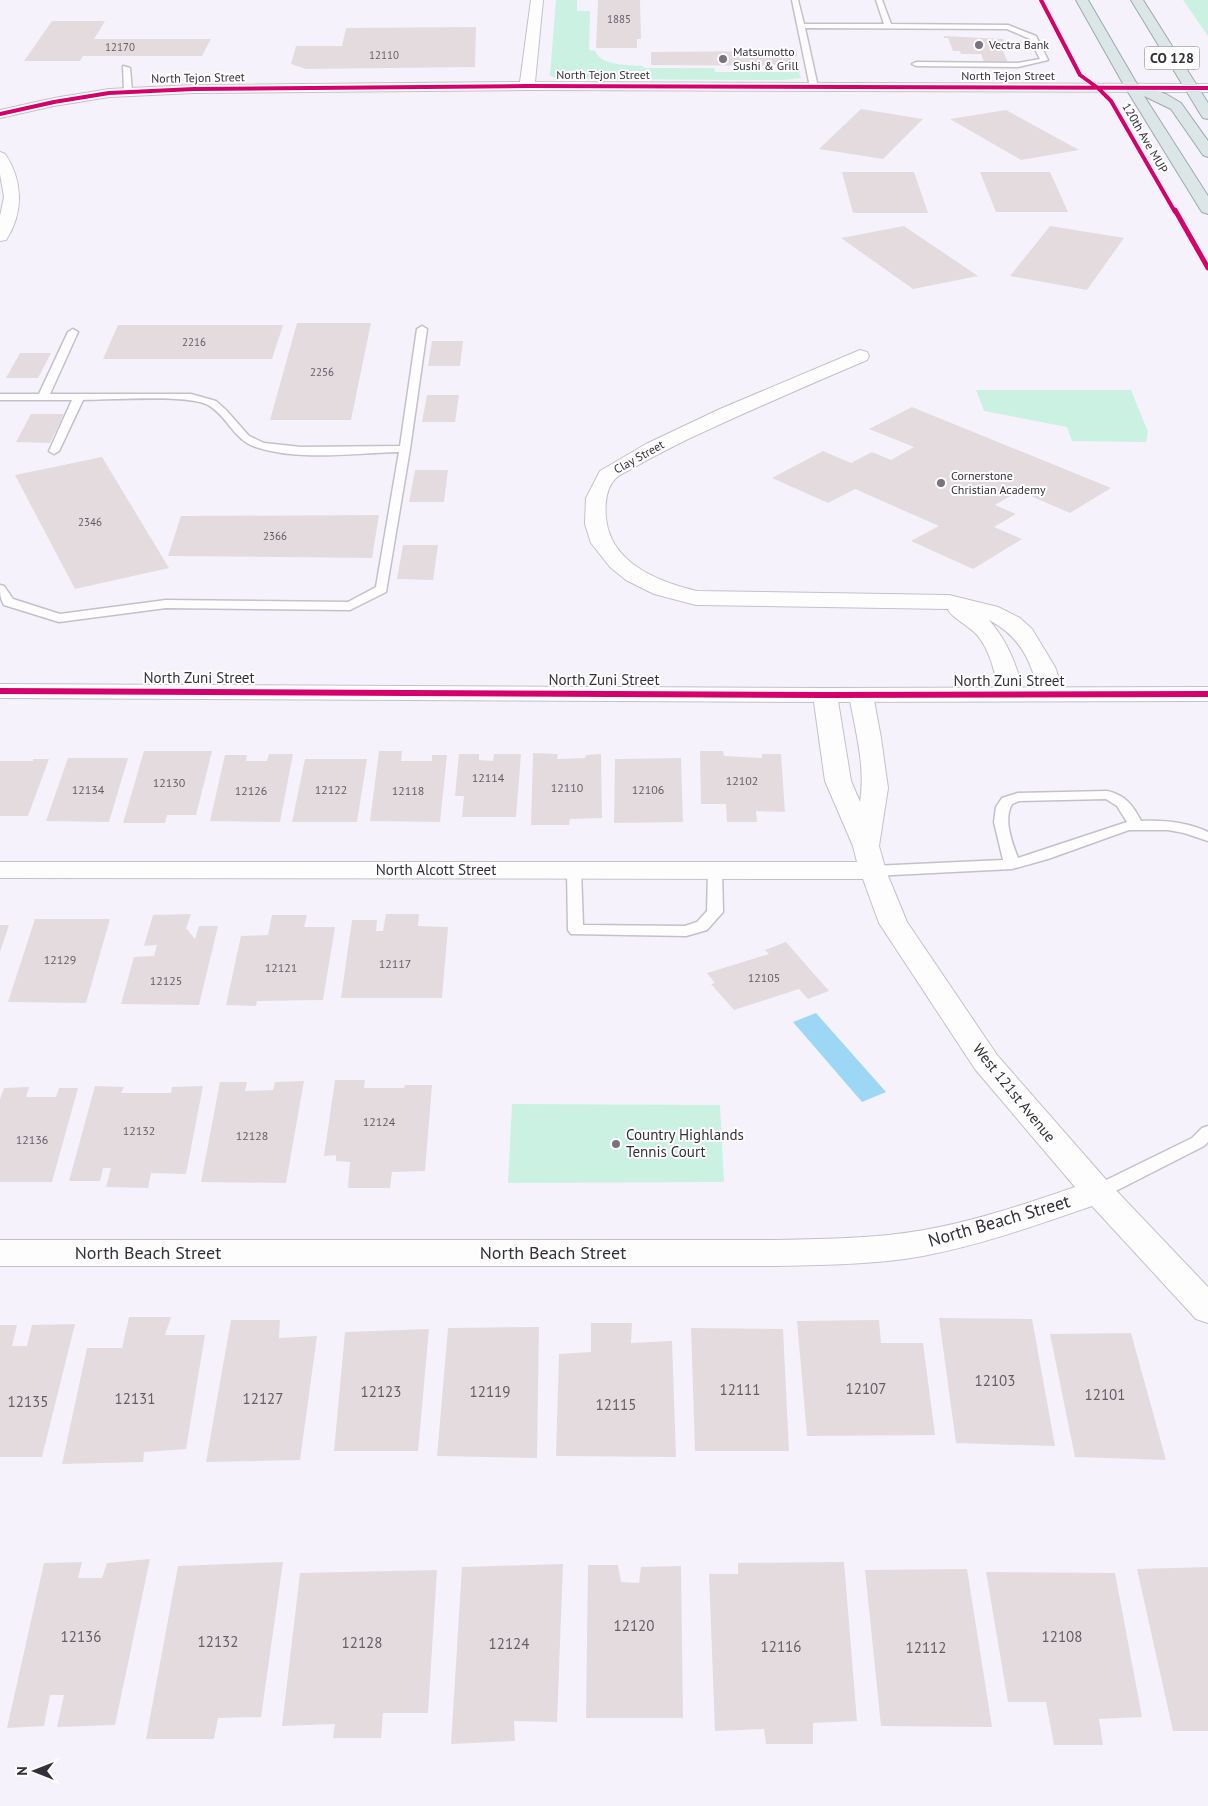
<svg xmlns="http://www.w3.org/2000/svg" width="1208" height="1806" viewBox="0 0 1208 1806" font-family="'PT Sans',sans-serif">
<style>
.green{fill:#caf1e2}
.water{fill:#9cd7f6}
.building{fill:#e4dbdf}
.lines{fill:none;stroke-linecap:round;stroke-linejoin:round}
.service-casing{stroke:#c4c0ca;stroke-width:3}
.minor-casing{stroke:#c4c0ca;stroke-width:2}
.tertiary-casing{stroke:#c4c0ca;stroke-width:2}
.primary-casing{stroke:#9aaaae;stroke-width:2}
.service{fill:#fefdfe;fill-rule:evenodd}
.minor{fill:#fefdfe;fill-rule:evenodd}
.tertiary{fill:#fefdfe;fill-rule:evenodd}
.primary{fill:#dce6e7;fill-rule:evenodd}
.cycleway-far2-casing{stroke:#fff;stroke-width:5.5}
.cycleway-far1-casing{stroke:#fff;stroke-width:7}
.cycleway-casing{stroke:#fff;stroke-width:9}
.cycleway-far2{stroke:#d6006c;stroke-width:4}
.cycleway-far1{stroke:#d6006c;stroke-width:5}
.cycleway{stroke:#d6006c;stroke-width:6}
.poi-dot{fill:#78737e;stroke:#fff;stroke-width:2}
.labels{text-anchor:middle;stroke-width:4;stroke-linejoin:round;paint-order:stroke}
.far-number-label{font-size:11px;fill:#635d66}
.far-poi-label{font-size:12px;fill:#342f3a;stroke:#fff;text-anchor:start}
.far-street-label{font-size:12px;fill:#342f3a;stroke:#fff}
.number-label{font-size:12px;fill:#635d66}
.shield{fill:#fff;stroke:#716d75;stroke-width:1}
.shield-label{font-size:14px;font-weight:bold;fill:#342f3a}
.street-label{font-size:15px;fill:#342f3a;stroke:#fff}
.poi-label{font-size:15px;fill:#342f3a;stroke:#fff;text-anchor:start}
.near-number-label{font-size:15px;fill:#635d66}
.near-street-label{font-size:18px;fill:#342f3a;stroke:#fff}
</style>
<rect width="100%" height="100%" fill="#f6f2fb"/>
<!-- green -->
<path class="green" d="M556 0H577V11H590L589 50 595 51C601 66 629 65 643 66L644 68H714L715 72H799L801 78 784 80 557 79 550 75Z
M1183 0H1208V36Z
M976 390H1131L1148 432 1146 442 1072 441 1067 427 984 411Z
M512 1104 720 1105 724 1182 508 1183Z"/>
<!-- water -->
<path class="water" d="M816 1013 886 1092 862 1102 793 1022Z"/>
<!-- building -->
<path class="building" d="M598 0H640L641 39H637V48H596Z
M52 21H105L94 39H211L202 56H83L80 61H24Z
M476 27 475 67 306 69 291 64 296 46H342L346 28Z
M944 36 1003 39 1009 51H1003L1009 65H985L981 54H961L960 51H953L948 38H944Z
M773 49H796L797 56H790L792 66 651 65V52L774 51Z
M861 109 923 119 883 159 819 149Z
M1006 110 1079 150 1021 160 950 119Z
M842 172H914L928 213H853Z
M980 172H1050L1068 212H996Z
M904 226 978 276 913 289 841 238Z
M1050 226 1124 238 1087 290 1010 276Z
M297 323H371L351 420H270Z
M118 325H283L272 359H103Z
M432 341H463L460 366H428Z
M20 353H51L38 378H6Z
M427 395H459L455 422H422Z
M912 407 1111 488 1070 513 1019 491 995 505 1016 514 994 527 1022 539 973 569 911 541 939 526 855 489 828 503 772 478 823 451 851 463 872 452 891 460 914 447 869 429Z
M31 414H64L50 443 16 442Z
M102 457 169 568 75 589 15 475Z
M415 470H448L444 502H409Z
M379 515 372 558 168 556 181 516Z
M403 545H438L433 580 397 579Z
M144 751H212L196 815H167L165 823H123Z
M379 751H402L401 761H432V755H447L440 822 370 821Z
M700 751H723L724 756 762 758V754H781L785 812 756 811 757 822H727L726 804H701Z
M533 753 558 754 557 759 585 758 586 755 601 754 602 818 570 819 569 825H531Z
M269 754H293L280 822 210 821 225 755H247L246 761H267Z
M459 754H479V760L493 761 494 754H521L516 817H462L464 796H455Z
M68 758H128L109 822 46 821Z
M681 758 683 822 614 823 615 759Z
M33 759H49L28 816H0V761H33Z
M305 759H367L357 822H292Z
M191 914 186 928 195 939 199 926H218L199 1005 121 1004 134 957 154 956 157 945 144 946 153 915Z
M386 914H419L418 926 448 927 442 998H341L352 920H377L376 931H383Z
M272 915H307L304 927H335L323 1000 257 1001 256 1006 226 1005 241 936 268 935Z
M35 919H110L86 1003 8 1002Z
M0 925H9L0 952Z
M786 942 829 991 808 999 799 989 734 1010 711 984 715 983 707 973 769 954 765 950Z
M335 1080H365L364 1088H404L405 1085H432L425 1171 392 1172 390 1188H348L350 1162 336 1161V1155L324 1156Z
M304 1081 286 1183 201 1182 220 1082H247L245 1091 273 1090 275 1082Z
M95 1086 124 1087 121 1093H171L172 1087 203 1086 186 1174 151 1173 148 1188 106 1187 111 1168H103L100 1181H69Z
M29 1087 26 1097H56L59 1088H78L52 1182H0V1099L4 1088Z
M129 1317H171L165 1335H205L186 1449 144 1452 143 1462 62 1464 87 1348H122Z
M939 1318 1032 1319 1055 1446 956 1443Z
M231 1320H280L279 1338 317 1336 300 1460 206 1462Z
M879 1320 881 1343H923L935 1435 807 1436 797 1321Z
M591 1323H632L631 1343 672 1341 676 1457 556 1456 559 1354 591 1352Z
M75 1324 42 1457H0V1325H17L12 1346H27L32 1325Z
M539 1327 537 1458 437 1456 448 1328Z
M691 1328 783 1329 789 1451H695Z
M429 1329 418 1451H334L345 1332Z
M1131 1333 1166 1460 1075 1457 1050 1334Z
M150 1559 115 1725 57 1727 64 1695H50L44 1726 7 1728 44 1563 82 1562 78 1578H102L107 1563Z
M283 1562 261 1717 218 1718 214 1739H146L178 1566Z
M844 1562 857 1721 813 1723V1744H766L764 1729 715 1731 709 1574H738V1563Z
M563 1564 557 1722 514 1721 515 1741 451 1744 462 1567Z
M588 1565H618L621 1582 639 1583 641 1567 681 1566 683 1718H586Z
M1208 1567V1731H1173L1137 1569Z
M967 1569 992 1727 881 1726 865 1570Z
M437 1570 428 1713H383L381 1738H333L335 1724 282 1726 300 1573Z
M986 1572 1115 1573 1142 1717 1099 1719 1103 1745H1054L1046 1702H1008Z"/>
<g class="lines">
<defs>
<path id="service" d="M792 0H798L804 24H884L876 0H882L891 24 1008 25 1036 36 1048 60 1018 67 916 66 912 64 916 62 1018 63 1040 59 1030 39 1007 29 805 28 818 87 814 89 810 87Z
M123 66 130 68 132 91 128 93 124 91Z
M422 326 427 329 410 449 386 592 350 610 166 608 59 622 4 605C0 598 0 593 0 585L4 586 13 599 60 614 166 600 348 602 376 587 399 452C355 453 301 461 259 448 233 441 229 417 208 405 186 394 110 400 83 400L59 451 54 454 49 451 72 400H0V394H39L68 332 73 329 78 332 50 394H191L216 401 226 410 249 436 264 443 301 447 400 446 417 329Z
M1107 791C1125 795 1133 805 1141 821 1164 820 1187 822 1208 832V841L1184 833 1168 830H1129L1048 859 1012 869 873 876 868 874 866 871 868 868 873 866 1003 860 994 822 996 807 1002 798 1018 793ZM1106 799 1117 806 1127 822 1018 858C1012 842 1003 820 1012 804L1019 801Z
M574 865 579 867 581 870 583 925 685 926 697 922 707 911 708 871 710 868H720L722 871 723 912 707 930 686 936 571 934 568 930 567 870 569 867Z
M1208 1126V1142L1204 1146 1104 1197 1098 1199 1092 1197 1089 1192 1092 1187 1192 1138 1202 1128Z"/>
<path id="minor" d="M531 0H543L535 82 1208 84V92L527 90 194 93 109 97 54 106 0 118V110L54 98 109 89 194 85 520 82Z
M0 152 5 154C23 180 24 213 6 240L0 241V216L4 197 0 174Z
M860 350 867 352 869 356 867 360C806 386 746 412 686 440 668 449 650 458 633 468 628 471 620 474 616 478 603 490 604 517 609 532 621 568 664 583 697 591L949 595 998 607 1020 618 1032 629 1055 667 1065 694 1062 699 1053 701 1044 699C1038 690 1036 680 1032 670 1024 647 1010 631 989 620 1008 642 1017 666 1024 694L1021 699 1012 701 1003 699 1000 694C995 675 991 652 978 636 971 627 949 616 948 609L696 605 654 594 626 580 610 567 591 543 585 524 586 498 600 471 646 444 720 409Z
M825 688 834 690 837 695 851 781 860 802C866 767 855 729 849 695L852 690 861 688 870 690 873 695 881 738 888 788 879 846 886 871 907 922 997 1055 1109 1183 1208 1287V1323L1196 1319 1092 1206C1037 1225 981 1245 923 1256 873 1265 822 1265 771 1266H0V1240H771C822 1239 874 1239 924 1230 976 1221 1025 1204 1075 1187L975 1069 879 923 863 879 0 878V862H857L853 846 825 781 813 695 816 690Z"/>
<path id="tertiary" d="M0 684 825 688 1208 687V701L825 702 0 698Z"/>
<path id="primary" d="M1076 0H1088L1137 84 1166 94 1181 103 1208 141V157L1203 155 1171 109 1144 96 1208 196V214L1202 212 1200 209 1125 87Z
M1131 0H1143L1208 103V119L1203 118 1201 115Z"/>
</defs>
<!-- service casing -->
<use href="#service" class="service-casing"/>
<!-- minor casing -->
<use href="#minor" class="minor-casing"/>
<!-- tertiary casing -->
<use href="#tertiary" class="tertiary-casing"/>
<!-- primary casing -->
<use href="#primary" class="primary-casing"/>
<!-- service -->
<use href="#service" class="service"/>
<!-- minor -->
<use href="#minor" class="minor"/>
<!-- tertiary -->
<use href="#tertiary" class="tertiary"/>
<!-- primary -->
<use href="#primary" class="primary"/>
<defs>
<path id="cycleway-far2" d="M1041 0 1080 75 1098 88 1111 101 1175 212
M0 114 54 102 109 93 194 89 527 86 1208 88"/>
<path id="cycleway-far1" d="M1175 210 1208 268"/>
<path id="cycleway" d="M0 691 825 695 1208 694"/>
</defs>
<!-- cycleway-far2 casing -->
<use href="#cycleway-far2" class="cycleway-far2-casing"/>
<!-- cycleway-far1 casing -->
<use href="#cycleway-far1" class="cycleway-far1-casing"/>
<!-- cycleway casing -->
<use href="#cycleway" class="cycleway-casing"/>
<!-- cycleway-far2 -->
<use href="#cycleway-far2" class="cycleway-far2"/>
<!-- cycleway-far1 -->
<use href="#cycleway-far1" class="cycleway-far1"/>
<!-- cycleway -->
<use href="#cycleway" class="cycleway"/>
</g>
<!-- markers -->
<g class="poi-dot">
<circle cx="979" cy="45" r="5"/>
<circle cx="723" cy="59" r="5"/>
<circle cx="941" cy="483" r="5"/>
<circle cx="616" cy="1144" r="5"/>
</g>
<g class="labels">
<!-- far-number labels -->
<g class="far-number-label">
<text x="619" y="23">1885</text>
<text x="120" y="51">12170</text>
<text x="384" y="59">12110</text>
<text x="194" y="346">2216</text>
<text x="322" y="376">2256</text>
<text x="90" y="526">2346</text>
<text x="275" y="540">2366</text>
</g>
<!-- far-poi labels -->
<g class="far-poi-label">
<text x="989" y="49">Vectra Bank</text>
<text x="733" y="56">Matsumotto<tspan x="733" dy="14">Sushi &amp; Grill</tspan></text>
<text x="951" y="480">Cornerstone<tspan x="951" dy="14">Christian Academy</tspan></text>
</g>
<!-- far-street labels -->
<g class="far-street-label">
<text x="603" y="79">North Tejon Street</text>
<text x="1008" y="80">North Tejon Street</text>
<text transform="translate(198 78) rotate(-1)" y="4">North Tejon Street</text>
<text transform="translate(1145 138) rotate(60)" y="4">120th Ave MUP</text>
<text transform="translate(639 457) rotate(-29)" y="4">Clay Street</text>
</g>
<!-- number labels -->
<g class="number-label">
<text x="488" y="782">12114</text>
<text x="742" y="785">12102</text>
<text x="169" y="787">12130</text>
<text x="567" y="792">12110</text>
<text x="88" y="794">12134</text>
<text x="331" y="794">12122</text>
<text x="648" y="794">12106</text>
<text x="251" y="795">12126</text>
<text x="408" y="795">12118</text>
<text x="60" y="964">12129</text>
<text x="395" y="968">12117</text>
<text x="281" y="972">12121</text>
<text x="764" y="982">12105</text>
<text x="166" y="985">12125</text>
<text x="379" y="1126">12124</text>
<text x="139" y="1135">12132</text>
<text x="252" y="1140">12128</text>
<text x="32" y="1144">12136</text>
</g>
<!-- shield labels -->
<rect class="shield" x="1144.5" y="46.5" width="55" height="23" rx="4"/>
<g class="shield-label">
<text x="1172" y="63">CO 128</text>
</g>
<!-- street labels -->
<g class="street-label">
<text x="199" y="683">North Zuni Street</text>
<text x="604" y="685">North Zuni Street</text>
<text x="1009" y="686">North Zuni Street</text>
<text x="436" y="875">North Alcott Street</text>
<text transform="translate(1014 1093) rotate(51)" y="5">West 121st Avenue</text>
</g>
<!-- poi labels -->
<g class="poi-label">
<text x="626" y="1140">Country Highlands<tspan x="626" dy="17">Tennis Court</tspan></text>
</g>
<!-- near-number labels -->
<g class="near-number-label">
<text x="995" y="1386">12103</text>
<text x="866" y="1394">12107</text>
<text x="740" y="1395">12111</text>
<text x="381" y="1397">12123</text>
<text x="490" y="1397">12119</text>
<text x="1105" y="1400">12101</text>
<text x="135" y="1404">12131</text>
<text x="263" y="1404">12127</text>
<text x="28" y="1407">12135</text>
<text x="616" y="1410">12115</text>
<text x="634" y="1631">12120</text>
<text x="81" y="1642">12136</text>
<text x="1062" y="1642">12108</text>
<text x="218" y="1647">12132</text>
<text x="362" y="1648">12128</text>
<text x="509" y="1649">12124</text>
<text x="781" y="1652">12116</text>
<text x="926" y="1653">12112</text>
</g>
<!-- near-street labels -->
<g class="near-street-label">
<text transform="translate(999 1221) rotate(-16)" y="6">North Beach Street</text>
<text x="148" y="1259">North Beach Street</text>
<text x="553" y="1259">North Beach Street</text>
</g>
</g>
<!-- north arrow -->
<g transform="translate(35 1771) rotate(270)" stroke="#ffffff" stroke-width="4" paint-order="stroke">
<path d="M0-4L9 19L0 12L-9 19Z" fill="#342f3a"/>
<text y="-8" font-size="14" font-weight="bold" text-anchor="middle" fill="#342f3a">N</text>
</g>
</svg>
